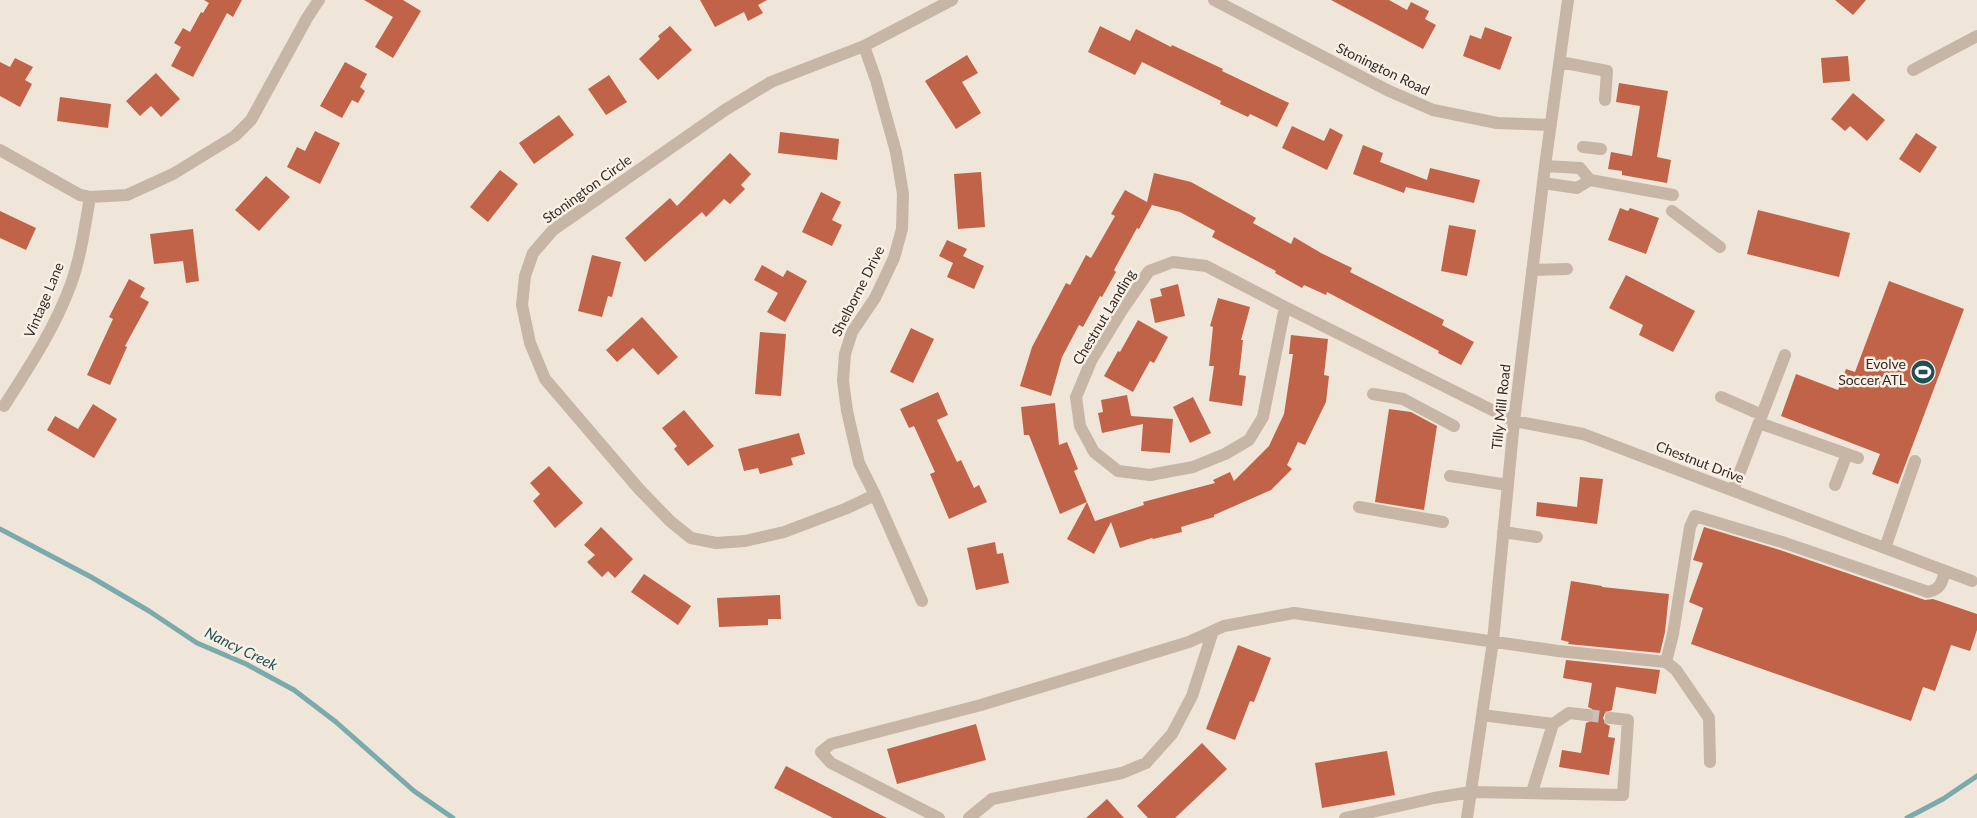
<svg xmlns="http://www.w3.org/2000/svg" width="1977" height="818" viewBox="0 0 1977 818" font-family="Lato,sans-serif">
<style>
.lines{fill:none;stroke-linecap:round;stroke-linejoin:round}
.stream{stroke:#7aaaab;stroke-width:5}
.building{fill:#c06348}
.minor-tunnel{stroke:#cac0b5;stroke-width:12;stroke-dasharray:12 6;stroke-linecap:butt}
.minor{stroke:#c7b5a6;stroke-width:12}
.labels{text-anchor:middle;stroke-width:5;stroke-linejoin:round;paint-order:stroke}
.street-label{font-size:14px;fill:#342b27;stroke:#f8efe5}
.poi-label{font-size:14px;fill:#342b27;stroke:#f8efe5;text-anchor:end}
.water-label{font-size:15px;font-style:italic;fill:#1f5053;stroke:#f8efe5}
</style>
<rect width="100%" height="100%" fill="#f0e5d9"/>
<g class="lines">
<!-- stream -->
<path class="stream" d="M0 529 91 577 149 611 197 643 246 664 294 690 336 722 414 791 453 818
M1907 818 1943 799 1977 776"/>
</g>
<!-- building -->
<path class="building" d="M204 0H242L233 17 227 13 193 77 171 66 181 47 174 43 183 28 190 32 201 12 203 13 209 3Z
M364 0H403L421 11 393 58 375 47 393 17Z
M700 0H767L758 5 763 13 748 21 744 12 715 27Z
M1331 0H1389L1407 10 1411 2 1429 11 1425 19 1436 25 1423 49Z
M1835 0H1866L1853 15Z
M670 26 692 50 658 80 639 59 660 39 658 36Z
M1100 26 1130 41 1136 29 1171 47 1172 45 1223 69 1222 71 1289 103 1277 127 1250 114 1248 117 1220 104 1221 101 1142 62 1135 75 1088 52Z
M1485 27 1512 37 1500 70 1463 56 1470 35 1481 39Z
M967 55 978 73 962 82 981 113 956 129 925 81Z
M1848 56 1850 81 1823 83 1821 58Z
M15 58 33 67 25 80 32 84 20 107 0 96V62L10 67Z
M345 62 367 74 360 87 365 91 358 103 352 100 342 118 320 106Z
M156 73 180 99 161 117 151 106 140 116 126 101Z
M609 75 627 102 606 115 588 89Z
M1619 83 1668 91 1657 157 1671 160 1667 183 1622 175V171L1608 169 1611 152 1632 156 1640 106 1616 102Z
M1853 93 1885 120 1867 141 1850 126 1845 131 1831 119Z
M60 97 111 104 108 128 57 121Z
M559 115 574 135 534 164 519 143Z
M1292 126 1324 141 1330 128 1343 135 1327 170 1282 148Z
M315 131 340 143 320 184 287 167 297 147 305 151Z
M780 132 839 139 837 160 778 153Z
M1916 133 1937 147 1920 173 1899 159Z
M1363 145 1383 153 1380 162 1427 180 1430 168 1480 180 1474 203 1406 187 1404 193 1353 174Z
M730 153 751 174 741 185 745 189 730 204 724 199 706 217 702 212 645 262 625 238 670 198 677 206Z
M500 170 518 184 488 222 470 207Z
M981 172 985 227 958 229 954 174Z
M1154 173 1191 182 1256 218 1253 223 1291 244 1294 237 1321 253 1352 268 1350 272 1444 320 1442 325 1474 342 1461 365 1438 353 1439 351 1327 292 1326 295 1304 285 1302 288 1275 273 1276 271 1212 237 1215 231 1180 212 1152 205 1139 229 1137 228 1114 270 1116 272 1102 297 1100 296 1083 327 1079 325 1062 357 1051 396 1020 386 1032 347 1066 283 1070 285 1086 255 1091 258 1115 216 1111 214 1125 190 1147 202Z
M266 176 290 197 259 231 235 210Z
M821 192 841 202 832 220 842 225 832 246 802 232Z
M1620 208 1628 211 1630 208 1659 218 1646 254 1608 240Z
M1758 210 1850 233 1839 277 1747 254Z
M0 211 36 228 26 250 0 238Z
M1449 225 1476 230 1467 276 1441 271Z
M193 229 199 281 186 283 183 261 154 264 150 234Z
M947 240 967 249 963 256 984 266 974 289 947 277 953 263 939 256Z
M592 255 621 262 612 297 608 296 602 317 578 311Z
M762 265 783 277 787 270 807 281 785 322 767 312 778 293 754 280Z
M1626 275 1695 311 1673 352 1639 335 1643 325 1609 308Z
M129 279 145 288 140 297 149 302 125 346 127 347 110 385 87 375 113 319 109 317Z
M1889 281 1964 309 1898 484 1872 474 1880 454 1781 416 1796 374 1838 390 1846 369 1855 372Z
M1178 284 1185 316 1155 323 1150 299 1162 296 1160 289Z
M1218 298 1250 307 1241 340H1243L1239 375 1246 376 1242 406 1209 401 1214 366H1209L1213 327 1210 326Z
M642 317 678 357 658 375 633 348 617 362 606 350Z
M1138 320 1168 337 1154 363 1150 361 1133 392 1104 376 1118 351 1120 352Z
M911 328 934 339 913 383 890 372Z
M760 332 786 334 781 396 755 394Z
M1291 335 1328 339 1324 375 1329 376 1326 402 1305 445 1298 442 1287 465 1292 469 1271 490 1214 515V517L1181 527 1182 532 1153 539 1152 538 1120 548 1111 522 1094 554 1067 539 1087 502 1095 521 1144 505 1143 502 1215 483 1213 480 1230 472 1234 481 1269 446 1284 414 1293 354H1289Z
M938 392 948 415 937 420 957 462 961 460 974 488 979 485 987 502 949 519 930 474 935 472 914 426 909 428 900 409Z
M1127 395 1131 416 1173 419 1170 453 1141 451 1143 424 1102 433 1098 413 1103 412 1101 400Z
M1193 397 1211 433 1190 443 1173 407Z
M1055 403 1059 445 1067 442 1078 469 1074 471 1087 502 1060 514 1029 435H1024L1021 407Z
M93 404 117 419 94 458 47 430 55 416 78 429Z
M1389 409 1411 412 1437 426 1424 510 1375 502Z
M684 410 714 446 688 466 674 449 677 446 662 428Z
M799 433 805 454 791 458 793 465 760 474 758 468 744 471 738 449Z
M549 466 583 503 555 528 533 501 540 494 530 483Z
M1580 477 1603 479 1597 524 1536 516 1537 502 1577 507Z
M601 527 633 559 615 578 608 571 602 577 587 562 595 555 584 545Z
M1704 527 1780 550 1925 600 1933 599 1977 614V630L1970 651 1951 645 1935 691 1923 687 1911 721 1691 644 1703 608 1689 602 1703 563 1693 560Z
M995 542 997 554 1003 553 1009 583 976 590 967 548Z
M644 574 691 606 678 625 631 592Z
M1571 581 1602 586V587L1669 594 1665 632 1660 653 1568 644 1569 642 1561 640Z
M780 595 781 619H768V625L719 627 717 598Z
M1238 645 1271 658 1254 702 1250 701 1235 740 1206 729Z
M1566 660 1660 670 1656 694 1616 687 1612 710 1605 713 1603 718 1606 724 1610 726 1608 737 1615 738 1609 775 1559 767 1562 750 1581 753 1586 723 1593 720 1595 715 1592 709 1588 707 1592 683 1563 678Z
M976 724 986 760 897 784 887 749Z
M1202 743 1227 769 1175 818H1148L1137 806Z
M1387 751 1395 795 1322 808 1315 763Z
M786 766 887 818H833L774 788Z
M1107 799 1124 818H1086Z"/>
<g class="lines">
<!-- minor-tunnel -->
<path class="minor-tunnel" d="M1587 715 1611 718"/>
<!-- minor -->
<path class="minor" d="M1214 0 1387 90 1433 110 1497 123 1551 125
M864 46 876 80 896 152 903 194 902 229 894 258 875 298 852 332 845 354 843 381 847 411 859 463 875 495 922 601
M1560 62 1607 71 1605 100
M1913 70 1977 36
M1583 147 1601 149
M0 150 80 195 90 197 127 195 173 174 235 136 251 120 307 18 319 0
M1545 166 1580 168 1590 180 1673 195
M1543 183 1577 188 1590 180
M1672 211 1720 247
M1173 262 1206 266 1285 307 1263 417 1249 440 1225 454 1193 467 1150 475 1118 471 1094 452 1080 426 1076 397 1092 359 1122 310 1149 271Z
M1532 270 1567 269
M1285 307 1514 421 1583 434 1972 581
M1373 394 1403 399 1454 426
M1721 397 1762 415
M4 406C29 367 55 328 71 284 81 256 85 226 90 197
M1759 423 1858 458
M1450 476 1508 485
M1835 485 1847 454
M1733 490 1785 355
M875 495 845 509 784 532 745 541 716 543 691 538 670 521 639 489 545 379 530 343 522 305 525 276 533 253 553 230 725 110 771 82 864 46 952 0
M1359 507 1443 522
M1503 532 1537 537
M1885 548 1915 461
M1666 662 1673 634 1690 527 1695 516 1782 542 1928 592C1941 589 1942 582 1945 571
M1482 715 1553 724
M1532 792 1553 724 1569 713 1587 715
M939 818 831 763 821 752 831 744 981 705 1189 642 1224 626 1294 613 1558 651 1666 662 1676 670 1709 718 1710 762
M969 818 992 799 1122 773 1146 763 1172 734 1192 696 1213 631
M1345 818 1434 798 1471 792 1623 795 1628 720 1611 718
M1467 818 1493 641 1514 421 1545 166 1568 0"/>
</g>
<!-- icons -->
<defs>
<symbol id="stadium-disc" viewBox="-11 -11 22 22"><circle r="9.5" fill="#1f5053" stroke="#f8efe5"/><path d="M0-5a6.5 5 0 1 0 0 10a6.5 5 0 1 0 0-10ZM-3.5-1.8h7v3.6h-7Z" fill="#fff"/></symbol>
</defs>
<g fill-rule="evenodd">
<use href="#stadium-disc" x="1909" y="358" width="28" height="28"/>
</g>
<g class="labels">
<!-- street labels -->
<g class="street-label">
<text transform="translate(1383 69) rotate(26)" y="5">Stonington Road</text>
<text transform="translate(587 189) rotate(-36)" y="5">Stonington Circle</text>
<text transform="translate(858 291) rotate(-63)" y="5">Shelborne Drive</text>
<text transform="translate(44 300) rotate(-67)" y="5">Vintage Lane</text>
<text transform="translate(1104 317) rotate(-59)" y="5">Chestnut Landing</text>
<text transform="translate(1501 407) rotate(-84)" y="5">Tilly Mill Road</text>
<text transform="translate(1700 462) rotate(21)" y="5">Chestnut Drive</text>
</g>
<!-- poi labels -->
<g class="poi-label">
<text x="1906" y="369">Evolve<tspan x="1906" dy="16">Soccer ATL</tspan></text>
</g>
<!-- water labels -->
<g class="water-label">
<text transform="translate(241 649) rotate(26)" y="5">Nancy Creek</text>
</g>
</g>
</svg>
